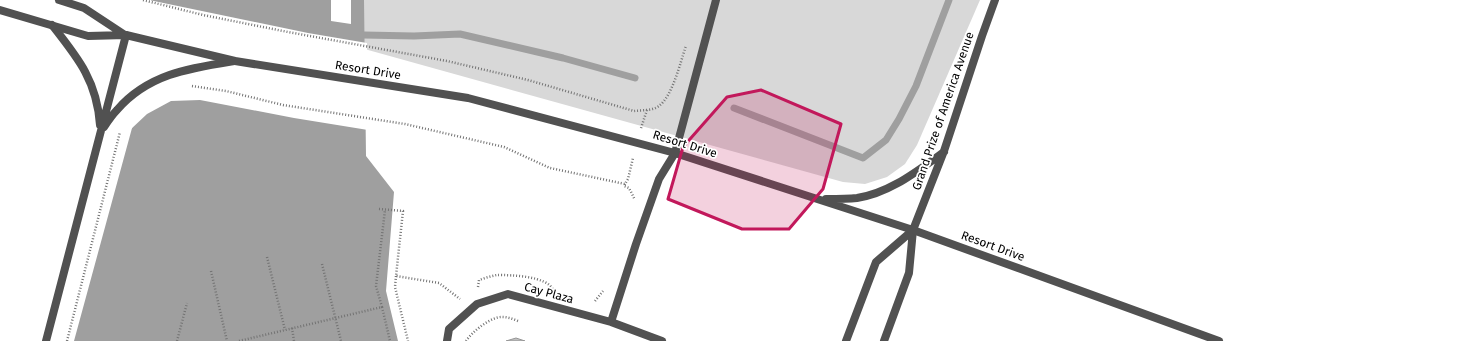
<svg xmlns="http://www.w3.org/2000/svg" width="1472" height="341" viewBox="0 0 1472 341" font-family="'Fira Sans',sans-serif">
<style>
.green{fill:#d8d8d8}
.water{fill:#9f9f9f}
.pier{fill:#fff}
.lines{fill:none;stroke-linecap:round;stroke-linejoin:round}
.stream{stroke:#9f9f9f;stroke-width:7}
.building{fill:#c0c0c0;stroke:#959595}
.path{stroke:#737373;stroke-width:2.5;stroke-dasharray:1 2;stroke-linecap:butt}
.lane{stroke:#515151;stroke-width:8}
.street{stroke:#515151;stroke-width:8}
.marked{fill:#c2185b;fill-opacity:0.2;stroke:#c2185b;stroke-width:3;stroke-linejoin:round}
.labels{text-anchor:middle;stroke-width:3.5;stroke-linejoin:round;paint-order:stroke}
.street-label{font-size:12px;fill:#000;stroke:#fff}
</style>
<rect width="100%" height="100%" fill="#fff"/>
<!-- green -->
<path class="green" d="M188 0H980L917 145 905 164 887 177 865 184 843 182Z"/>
<!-- water -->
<path class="water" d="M151 0H364L366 156 394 192 386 291 398 341H74L150 62Z"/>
<!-- pier -->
<path class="pier" d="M149 0 308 33 367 43 368 130 294 118 200 100 171 101 147 114 130 130 148 62Z
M331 0H351V24L331 21Z
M117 177 73 341H72V340Z"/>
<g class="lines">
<!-- stream -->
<path class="stream" d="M364 35 414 36 460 34 563 58 635 78
M734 108 863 158 886 140 899 119 916 86 949 0"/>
</g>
<!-- building -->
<path class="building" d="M516 338 525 341H506Z"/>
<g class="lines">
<!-- path -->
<path class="path" d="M143 0 203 15 288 32 447 61 528 80 634 111C642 110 652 111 659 106 673 95 680 63 686 46
M192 86 226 91 283 105 405 124 504 147 550 168 625 184 628 179 633 158
M641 128 647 110
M625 184 624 186 629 188 635 200
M379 209 403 211 396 276 439 283 460 299
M267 257 285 330
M322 264 341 341
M211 271 227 341
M396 276 395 287 408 341
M478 287 479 280C485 278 491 276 497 275 511 275 548 276 553 290
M595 301 603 291
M382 307 376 286 385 210
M292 328 294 341
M67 341 120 132
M177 341 187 303
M239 341 382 307 390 341
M466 341C472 332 491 316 503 317 508 317 513 319 518 321"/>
<!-- lane -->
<path class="lane" d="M52 25C78 58 97 81 100 125
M104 127C108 121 112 115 117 110 148 74 190 68 234 61
M611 322 636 244 659 179 675 153 716 0
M46 341 126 35
M447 341 449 329 477 304 508 294 611 322 662 341
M846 341 876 262 913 230
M884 341 909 273 913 230"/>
<!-- street -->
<path class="street" d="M59 0 84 8 125 35
M0 10 88 36 126 35 235 61 468 98 675 153 913 230 1219 341
M826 199C836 199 847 199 857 198 890 193 917 171 944 152
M913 230 944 151 982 36 995 0"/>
</g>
<!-- marked area -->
<path class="marked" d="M761 90 841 124 823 189 789 229H742L668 199 683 147 727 97Z"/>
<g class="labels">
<!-- street labels -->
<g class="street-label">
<text transform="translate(368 70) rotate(9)" y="4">Resort Drive</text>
<text transform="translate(943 111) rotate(-71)" y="4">Grand Prize of America Avenue</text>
<text transform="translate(685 144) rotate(17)" y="4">Resort Drive</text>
<text transform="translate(993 246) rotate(20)" y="4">Resort Drive</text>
<text transform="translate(549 293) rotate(15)" y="4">Cay Plaza</text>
</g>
</g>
</svg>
